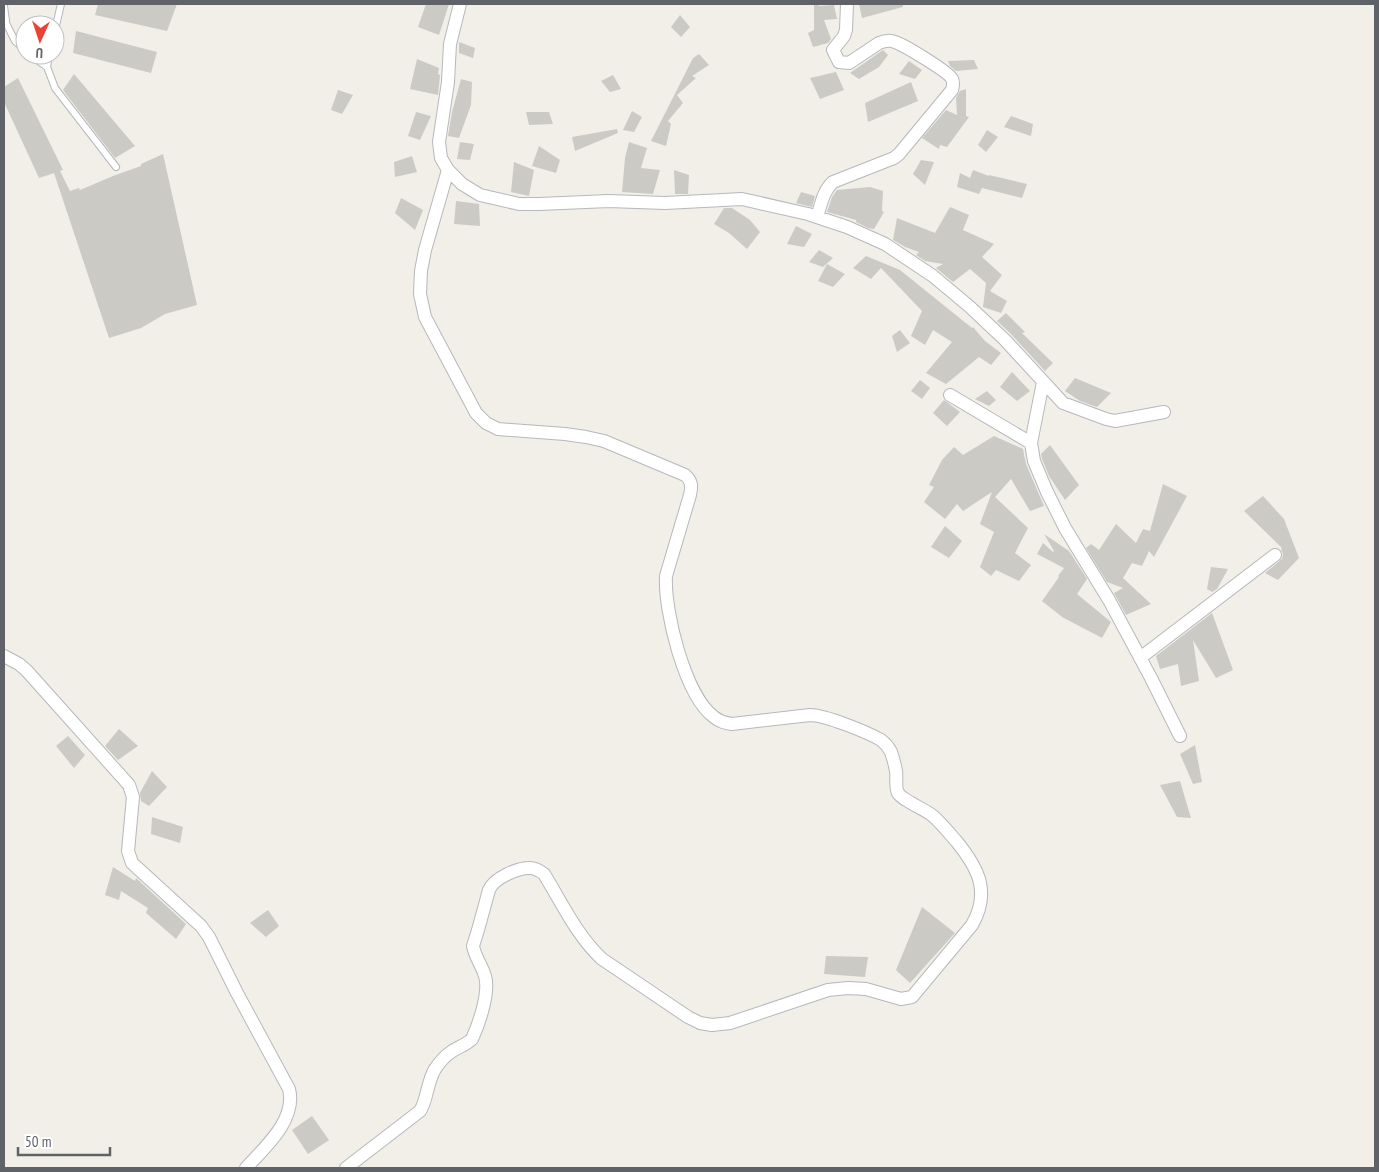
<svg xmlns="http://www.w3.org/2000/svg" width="1379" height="1172" viewBox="0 0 1379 1172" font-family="'PT Sans Narrow',sans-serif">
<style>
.building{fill:#cccac5}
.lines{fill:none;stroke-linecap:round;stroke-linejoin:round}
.lane-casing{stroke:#b5b8bc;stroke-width:8}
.street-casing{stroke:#b5b8bc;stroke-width:14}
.lane{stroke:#fff;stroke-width:6}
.street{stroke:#fff;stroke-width:12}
</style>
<rect width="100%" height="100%" fill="#f1efe8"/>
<!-- building -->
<path class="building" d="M98 4H177L167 31 95 15Z
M426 4H449L439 35 418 27Z
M814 4H818L819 6 834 5 837 19 824 20 831 39 828 43 813 47 808 33 814 30Z
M859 4H903V7L862 18Z
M680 15 690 27 681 37 671 27Z
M76 31 157 52 151 73 73 53Z
M459 42 475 48 473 58 459 53Z
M883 50 888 55 879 67 859 79 850 73Z
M699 54 709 65 692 76 696 78 677 95 683 103 668 121 671 124 666 146 651 141 693 58Z
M417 59 439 68 438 74 440 75 438 95 410 89Z
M974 60 978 69 956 71 950 66 948 61Z
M909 61 922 70 915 79 899 74Z
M836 72 844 90 820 99 810 78Z
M74 74 135 146 115 158 63 90Z
M613 75 621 89 610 92 601 81Z
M18 78 63 170 60 171 70 191 79 188 80 190 113 176 141 166V164L163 154 197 305 165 314 141 328 109 338 54 173 39 178 4 102V87Z
M461 79 472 82 471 105 459 138 448 136 452 112Z
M911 82 918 101 868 122 865 103Z
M966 89V116L969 117 947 147 940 145 939 149 922 138 946 110 957 115 956 98 960 91Z
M338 90 353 95 342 114 331 110Z
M632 111 642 117 634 132 623 130Z
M416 112 431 116 420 140 408 136Z
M526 112H549L553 124 529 125Z
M1011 116 1033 124 1031 136 1004 127Z
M617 129 618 133 575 151 572 137Z
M987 130 998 137 986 152 978 145Z
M460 142 474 144 470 160 457 159Z
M629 142 647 148 641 168 660 170 653 194 622 192 625 158Z
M539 146 560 160 556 173 532 166Z
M412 156 417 172 395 177 394 162Z
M921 160 934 162 925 185 913 174Z
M514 162 534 170 529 196 511 192Z
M674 170 689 175 688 194H675Z
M973 170 989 176V175L1027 184 1022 198 982 188 979 194 957 187 960 173 970 178Z
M870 187 883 191 882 211 884 212 874 229 868 228 856 222V220L827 212 832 197 837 190Z
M801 192 815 196 812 207 796 203Z
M401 198 423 210 415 230 395 213Z
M456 201 479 204 480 226 454 224Z
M950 207 969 215 963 230 994 244 982 257 1002 275 990 291 1007 301 1001 313 983 307 986 283 970 269 953 282 936 268 943 264 925 261 916 255 919 252 905 247 893 240 897 218 935 233Z
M724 208H732L750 220 760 232 747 249 729 233 714 224Z
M796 226 812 234 804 247 787 244Z
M819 250 833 258 823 267 809 262Z
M866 256 900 270 972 328 973 327 985 341 1001 353 991 365 979 357 946 384 926 373 952 342 933 330 925 345 911 336 922 311 881 268 871 279 853 268Z
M827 264 845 274 833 287 818 281Z
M1006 313 1025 332 1022 333 1053 363 1045 371 1011 334 997 321Z
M900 330 910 343 897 352 892 336Z
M1012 372 1030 391 1017 401 1000 387Z
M1075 378 1111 393 1097 407 1080 401 1065 391Z
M920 380 930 388 922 399 911 391Z
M987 391 996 400 989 406 975 399Z
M944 400 960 412 947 426 933 413Z
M994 436 1023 449 1026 464 1044 506 1030 511 1011 479 995 497 1028 528 1015 553 1031 565 1019 581 996 570 991 576 980 567 994 532 980 524 992 492 963 511 957 504 945 519 924 502 934 487 929 485 942 460 954 447 963 455Z
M1050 445 1079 485 1065 500 1049 476 1042 459 1041 454Z
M1163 484 1187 496 1154 557 1149 551 1142 566 1132 563 1123 578 1151 604 1126 615 1114 593 1123 588 1107 582 1086 548 1091 544 1099 550 1116 524 1136 543 1143 529 1150 531Z
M1263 496 1284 519 1299 558 1278 580 1265 573 1282 559 1283 554 1281 549 1282 548 1244 511Z
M945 526 962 541 949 558 931 547Z
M1044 534 1069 551 1087 579 1077 594 1111 622 1102 638 1062 617 1042 601 1059 577 1058 576 1064 568 1037 554 1043 543 1053 552 1054 551Z
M1211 567 1228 569 1217 589 1212 592 1207 589Z
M1212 613 1233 670 1216 678 1193 640 1199 681 1181 686 1178 664 1160 669 1156 656Z
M119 729 138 746 118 760 105 746Z
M68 736 85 755 74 768 56 746Z
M1195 745 1202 782 1193 784 1180 754Z
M152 771 167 787 149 806 141 801 140 793Z
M1180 781 1191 818 1177 817 1160 785Z
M152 817 183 827 180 843 151 834Z
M113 867 135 881 136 878 186 924 176 939 146 913 148 908 121 891 119 900 105 895Z
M922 907 955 933 910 983 896 970Z
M268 910 279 926 266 937 250 923Z
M826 956 868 957 865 977 824 974Z
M312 1116 329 1140 308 1154 292 1130Z"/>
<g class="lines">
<defs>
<path id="lane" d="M4 6 6 21
M4 19 15 41 25 50
M55 30 61 4
M30 55 47 67 55 88 116 167
M47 67 49 55"/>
<path id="street" d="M460 4 450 44 448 82 439 142 441 158 448 170 462 184 480 195 519 204H539L609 201 665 203 742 199 808 214 847 227 885 244 933 276 970 307 1005 340 1063 403 1106 419 1115 421 1164 412
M817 217C821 205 823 191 833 182L894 158 899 154 952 90C953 86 954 83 952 79 949 72 904 45 895 42 890 40 884 41 879 43L849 63 839 62 833 50 844 36 846 30 847 4
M1043 382 1031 443 1034 461 1047 492 1065 528 1109 600 1151 678 1180 736
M950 395 1031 443
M4 656 19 664 27 671 129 785 133 797 128 851 132 863 201 926 209 937 237 993 289 1089C297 1120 264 1148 246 1168
M1140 658 1275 555
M346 1168 420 1111C427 1101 427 1082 435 1069 439 1063 445 1056 451 1052 458 1047 466 1045 472 1039 479 1024 490 992 485 976 482 966 475 957 473 946L478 930 489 890C494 878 517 868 530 868 536 868 540 871 544 874 562 903 577 936 602 959L688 1017 700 1023 712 1025 730 1023 828 990 848 988 866 989 901 999 912 997 972 925C991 892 978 868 957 842 949 833 942 824 933 816 925 809 903 801 898 793 895 788 897 777 896 771 895 765 893 758 891 752 889 748 885 743 881 740 867 732 825 715 810 715L732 724C725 723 720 722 714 717 685 696 664 611 666 576L690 495C692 486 692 481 685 475L604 441 586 437 565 434 498 429 486 423 476 413 425 317 420 294 421 271 425 250 448 170"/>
</defs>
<!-- lane casing -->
<use href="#lane" class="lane-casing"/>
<!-- street casing -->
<use href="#street" class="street-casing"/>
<!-- lane -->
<use href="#lane" class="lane"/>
<!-- street -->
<use href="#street" class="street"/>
</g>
<!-- border -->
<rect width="1379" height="1172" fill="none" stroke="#5f6368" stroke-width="10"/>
<!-- north arrow -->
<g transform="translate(40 40) rotate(183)"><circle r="24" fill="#ffffff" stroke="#bfc1c3"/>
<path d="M0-4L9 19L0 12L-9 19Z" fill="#ea4335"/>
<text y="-8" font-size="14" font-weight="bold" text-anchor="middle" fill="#5f6368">U</text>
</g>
<!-- scale -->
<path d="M18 1147v8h92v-8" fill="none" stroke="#5f6368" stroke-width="2.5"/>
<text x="25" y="1147" font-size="15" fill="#5f6368" stroke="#ffffff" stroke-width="4" paint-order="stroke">50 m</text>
</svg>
